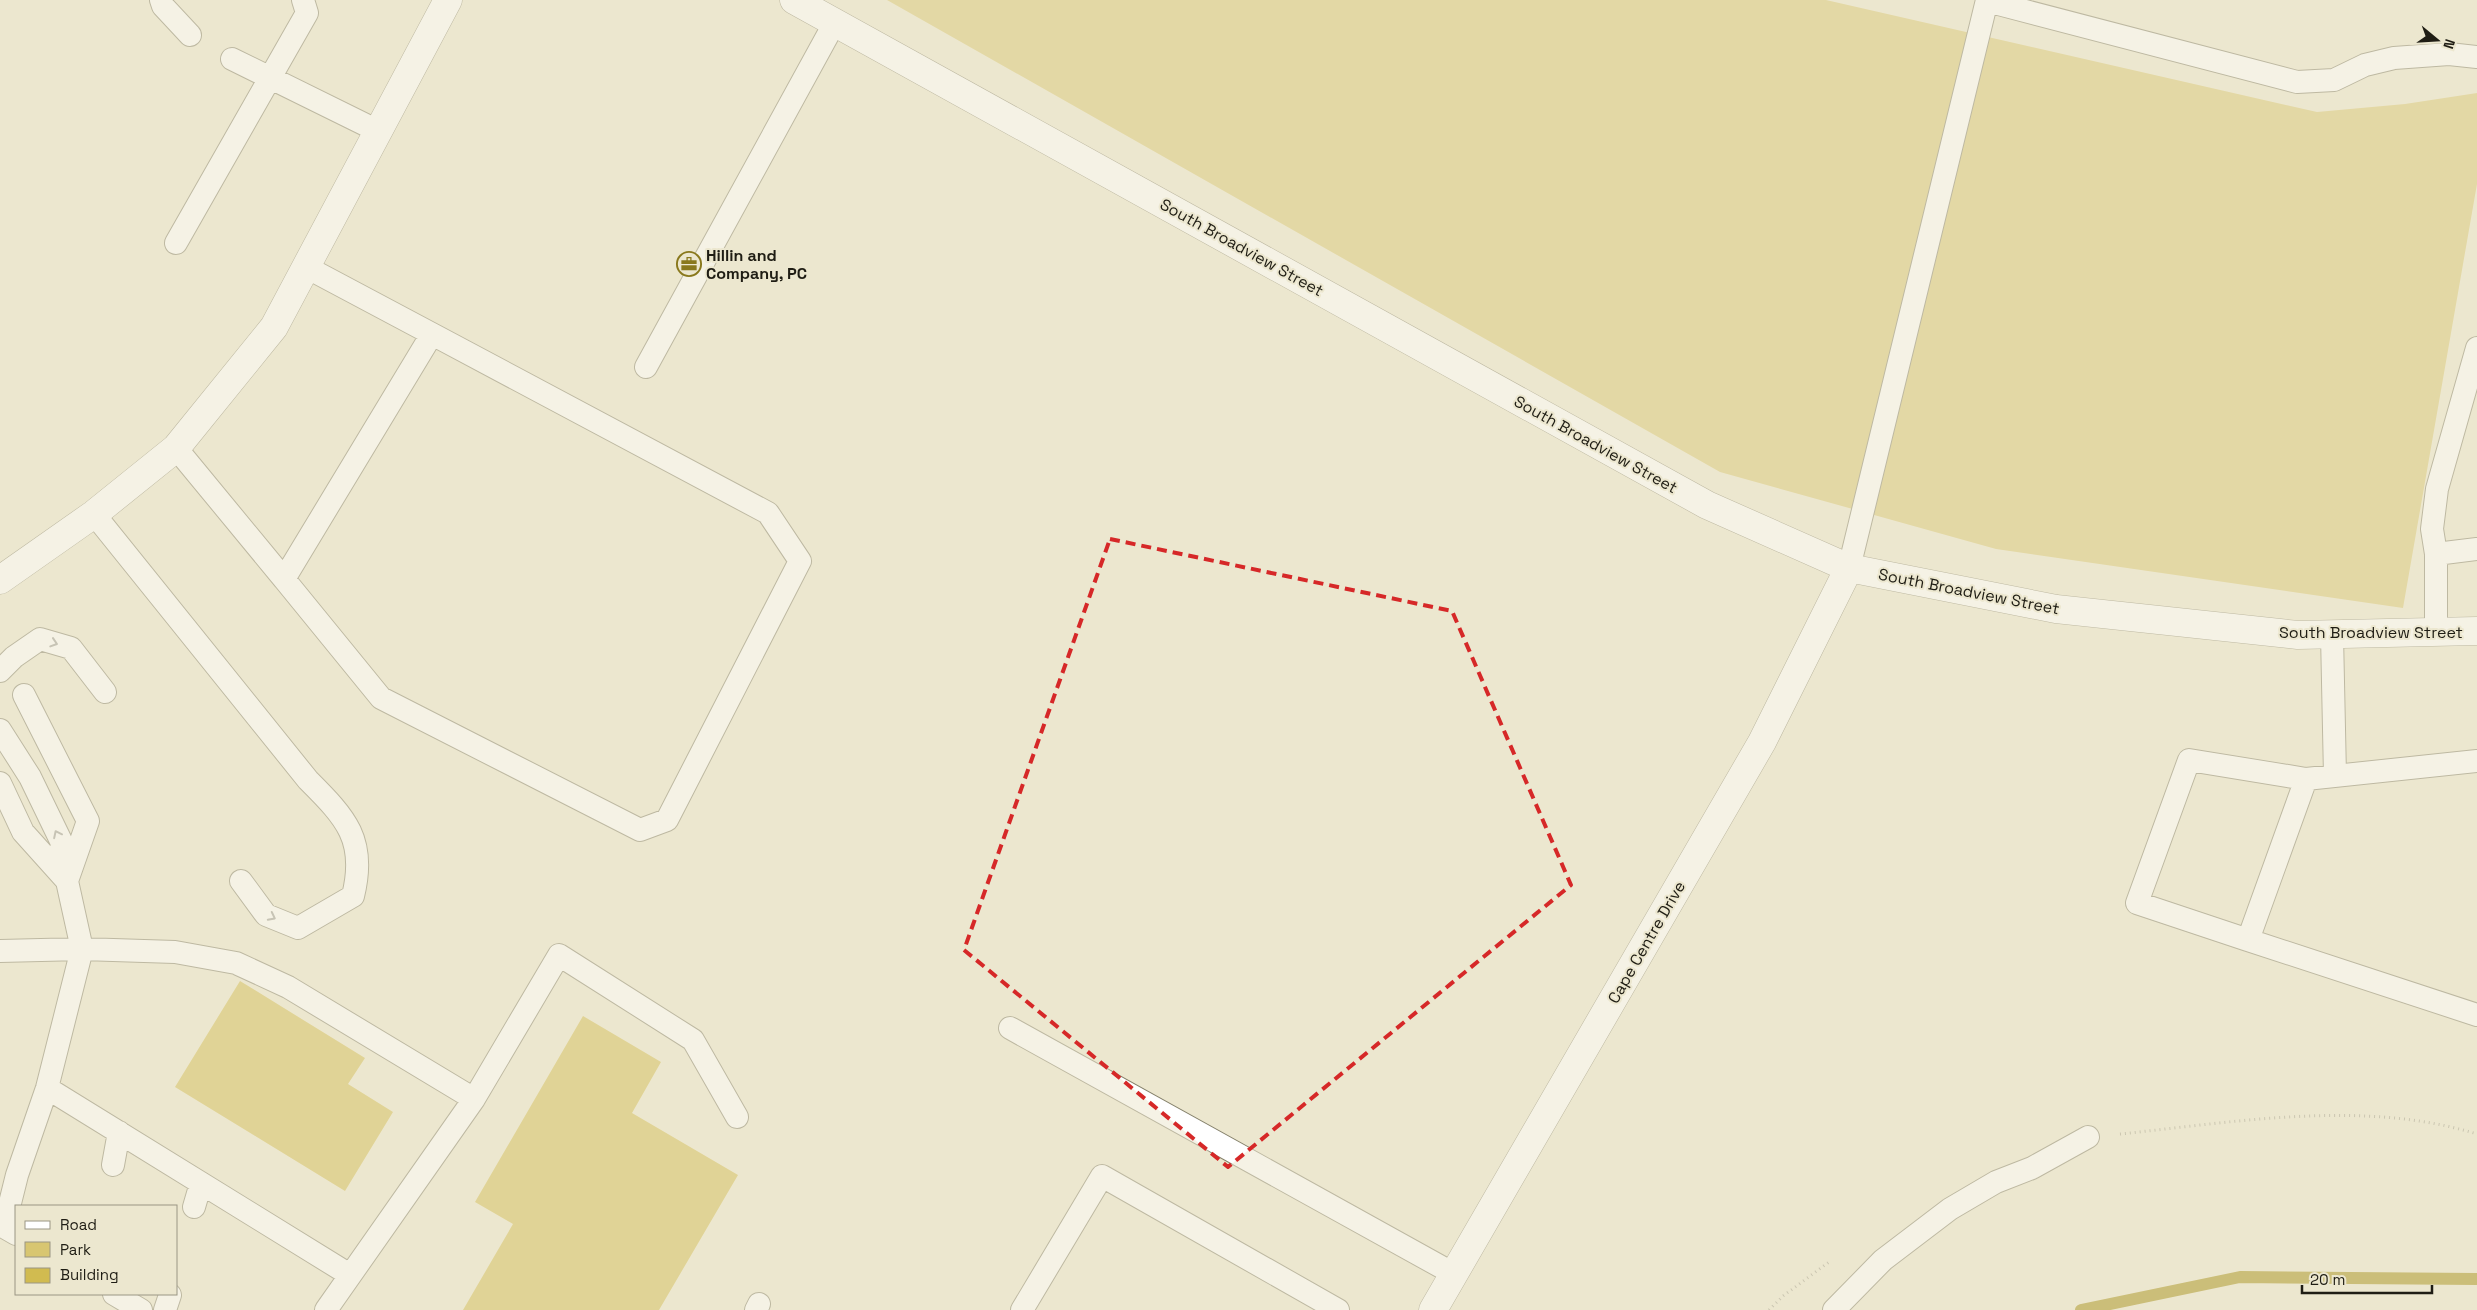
<svg xmlns="http://www.w3.org/2000/svg" width="2477" height="1310" viewBox="0 0 2477 1310" font-family="'Space Grotesk',sans-serif">
<style>
.green{fill:#d8c671}
.lines{fill:none;stroke-linecap:round;stroke-linejoin:round}
.stream{stroke:#a28c10;stroke-width:12}
.building{fill:#d1bb50}
.lane-casing{stroke:#85816b;stroke-width:24}
.street-casing{stroke:#85816b;stroke-width:29}
.path{stroke:#a19d8b;stroke-width:3;stroke-dasharray:1 4;stroke-linecap:butt}
.lane{stroke:#fff;stroke-width:22}
.street{stroke:#fff;stroke-width:28}
.oneway{stroke:#9a9995}
.marked{fill:none;stroke:#d62828;stroke-width:4;stroke-dasharray:10 6;stroke-linejoin:round}
.labels{text-anchor:middle;stroke-width:4;stroke-linejoin:round;paint-order:stroke}
.street-label{font-size:16px;fill:#1f1d14;stroke:#ece7cf}
.poi-label{font-size:16px;font-weight:bold;fill:#1f1d14;stroke:#ece7cf;text-anchor:start}
</style>
<rect width="100%" height="100%" fill="#ece7cf"/>
<!-- green -->
<path class="green" d="M887 0H1826L2317 112 2405 104 2477 93V184L2403 608 1996 549 1720 472Z"/>
<g class="lines">
<!-- stream -->
<path class="stream" d="M2081 1310 2240 1277 2477 1279"/>
</g>
<!-- building -->
<path class="building" d="M240 981 365 1058 348 1084 393 1112 345 1191 175 1087Z
M583 1016 661 1062 632 1113 738 1175 659 1310H463L513 1224 475 1202Z"/>
<g class="lines">
<defs>
<path id="lane" d="M161 0 163 6 190 35
M1987 1 2297 82 2334 80 2365 65 2394 58 2449 54 2477 57
M232 59 378 131
M176 243 307 13 303 0
M306 267 432 334 284 579 381 698 640 830 667 820 800 561 768 513 432 334
M646 367 835 22
M176 448 284 579
M94 514 308 780C346 818 367 840 353 896L298 928 266 915 241 881
M2436 554 2432 529 2437 489 2477 348
M1849 568 1987 0
M2436 632V554L2477 549
M2332 635 2335 776
M0 671 14 657 40 639 71 648 105 692
M24 695 88 821 68 878
M0 730 30 777 61 841 67 881 82 949 175 952 236 963 288 987 474 1099
M2477 761 2306 779 2248 940 2477 1015
M0 783 23 832 67 881
M2248 940 2137 903 2189 760 2306 779
M0 951 82 949 47 1088 17 1175 4 1227 16 1234
M1010 1028 1454 1274
M47 1088 350 1275
M113 1165 119 1132
M194 1207 201 1183
M114 1294 141 1310
M165 1310 170 1295
M326 1310 474 1099 559 955 693 1040 737 1117
M756 1310 759 1304
M1022 1310 1102 1176 1338 1310
M1834 1310 1883 1260 1950 1209 1996 1182 2032 1168 2088 1137"/>
<path id="street" d="M794 0 1707 505 1849 568 2056 609 2298 635 2477 631
M0 580 94 514 176 448 274 327 448 0
M1433 1310 1762 742 1849 568"/>
</defs>
<!-- lane casing -->
<use href="#lane" class="lane-casing"/>
<!-- street casing -->
<use href="#street" class="street-casing"/>
<!-- path -->
<path class="path" d="M2120 1134C2237 1122 2363 1099 2477 1134
M1769 1310 1783 1296 1829 1262"/>
<!-- lane -->
<use href="#lane" class="lane"/>
<!-- street -->
<use href="#street" class="street"/>
</g>
<!-- one-way arrows -->
<defs><path id="oneway-chevron" d="M-2-3.5L2.5 0L-2 3.5" fill="none" stroke-width="1.6" stroke-linecap="round" stroke-linejoin="round" transform="scale(1.25)"/></defs>
<g class="oneway">
<use href="#oneway-chevron" transform="translate(54 643) rotate(18)"/>
<use href="#oneway-chevron" transform="translate(57 834) rotate(-116)"/>
<use href="#oneway-chevron" transform="translate(272 917) rotate(27)"/>
</g>
<!-- marked area -->
<path d="M0 0H2477V1310H0ZM1110 539 1452 611 1571 885 1228 1167 964 950Z" fill="#ece7cf" fill-opacity=".55" fill-rule="evenodd"/>
<path class="marked" d="M1110 539 1452 611 1571 885 1228 1167 964 950Z"/>
<!-- icons -->
<defs>
<symbol id="office-ring" viewBox="-11 -11 22 22"><circle r="9.5" fill="#ece7cf" stroke="#89781c" stroke-width="1.5"/><path d="M-6-3h4V-5.5h4V-3h4V5H-6ZM-1-4.5V-3h2v-1.5ZM-6 0V1H6V0Z" fill="#89781c"/></symbol>
</defs>
<g fill-rule="evenodd">
<use href="#office-ring" x="675" y="250" width="28" height="28"/>
</g>
<g class="labels">
<!-- street labels -->
<g class="street-label">
<text transform="translate(1242 247) rotate(29)" y="6">South Broadview Street</text>
<text transform="translate(1596 444) rotate(29)" y="6">South Broadview Street</text>
<text transform="translate(1969 591) rotate(11)" y="6">South Broadview Street</text>
<text x="2371" y="638">South Broadview Street</text>
<text transform="translate(1646 942) rotate(-60)" y="6">Cape Centre Drive</text>
</g>
<!-- poi labels -->
<g class="poi-label">
<text x="706" y="261">Hillin and<tspan x="706" dy="18">Company, PC</tspan></text>
</g>
</g>
<!-- legend -->
<rect x="15" y="1205" width="162" height="90" fill="#ece7cf" stroke="#9a9684"/>
<rect x="25" y="1221" width="25" height="8" fill="#ffffff" stroke="#9a9684"/>
<text x="60" y="1230" font-size="15" fill="#1f1d14">Road</text>
<rect x="25" y="1242" width="25" height="15" fill="#d8c671" stroke="#9a9684"/>
<text x="60" y="1255" font-size="15" fill="#1f1d14">Park</text>
<rect x="25" y="1268" width="25" height="15" fill="#d1bb50" stroke="#9a9684"/>
<text x="60" y="1280" font-size="15" fill="#1f1d14">Building</text>
<!-- north arrow -->
<g transform="translate(2437 40) rotate(108)" stroke="#ece7cf" stroke-width="4" paint-order="stroke">
<path d="M0-4L9 19L0 12L-9 19Z" fill="#1f1d14"/>
<text y="-8" font-size="14" font-weight="bold" text-anchor="middle" fill="#1f1d14">N</text>
</g>
<!-- scale -->
<path d="M2302 1285v8h130v-8" fill="none" stroke="#1f1d14" stroke-width="2.5"/>
<text x="2310" y="1285" font-size="15" fill="#1f1d14" stroke="#ece7cf" stroke-width="4" paint-order="stroke">20 m</text>
</svg>
